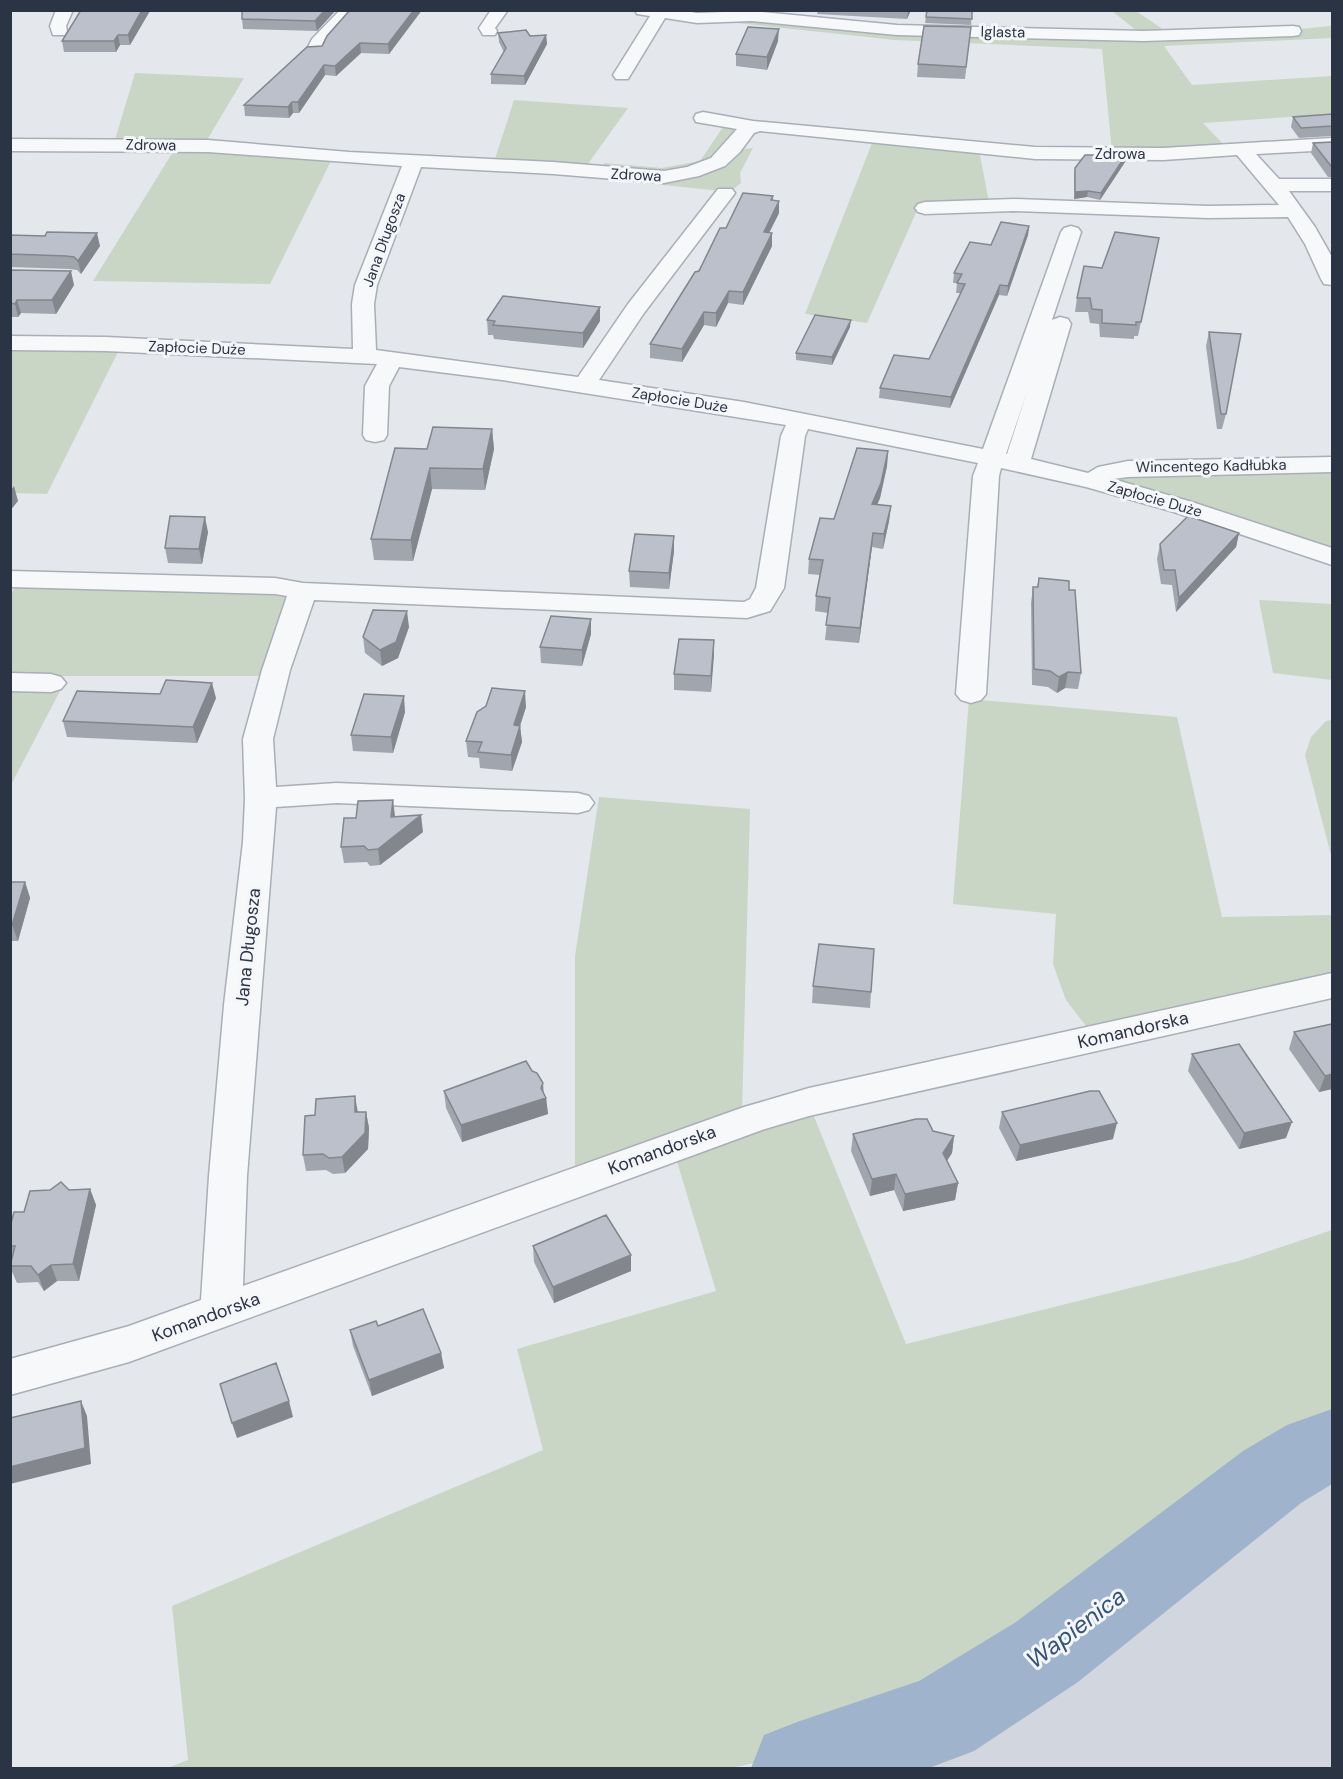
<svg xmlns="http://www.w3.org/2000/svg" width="1343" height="1779" viewBox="0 0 1343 1779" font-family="'DM Sans',sans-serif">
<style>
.built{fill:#d2d6de}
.green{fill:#c9d6c5}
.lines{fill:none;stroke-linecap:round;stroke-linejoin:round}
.river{fill:#9fb4cc;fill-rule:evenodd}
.minor-casing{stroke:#a9aeb7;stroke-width:3}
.minor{fill:#f7f8fa;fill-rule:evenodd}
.wall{fill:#a1a5ae}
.shaded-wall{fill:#83868d}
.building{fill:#bbc0ca;stroke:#83868d;stroke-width:1.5}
.labels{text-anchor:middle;stroke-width:6;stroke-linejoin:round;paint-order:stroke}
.far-street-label{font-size:15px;fill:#2b3445;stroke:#f4f6f9}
.street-label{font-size:18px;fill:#2b3445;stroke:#f4f6f9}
.near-water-label{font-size:24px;font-style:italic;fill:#34527a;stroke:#f4f6f9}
</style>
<rect width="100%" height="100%" fill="#e4e7ec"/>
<!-- built -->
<path class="built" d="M1332 1460V1768H849L955 1728 1051 1667 1180 1569 1275 1490 1318 1465Z"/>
<!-- green -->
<path class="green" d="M1112 11H1136L1170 34 1142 35Z
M732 18 1176 38 1301 32 1299 29 1332 26V38L1164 46 1192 85 1332 76V114L1203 123 1228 149 1112 152 1102 49 895 40 728 22Z
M135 73 244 78 204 145 114 143Z
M514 100 628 108 585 168 494 162Z
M725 124 735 126 738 130 718 157 667 174 605 170 604 163 662 168 700 161Z
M874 138 979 150 989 202 919 206 867 323 805 314Z
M176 147 332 159 270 284 93 281Z
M753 148 740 173 741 183 730 192 561 174 654 180 738 150Z
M11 347 120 348 47 494 11 493Z
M1332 468V552L1109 481 1117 475 1131 472Z
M16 585 272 592 286 596 292 605 268 676H11V594Z
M1259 600 1332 604V680L1273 673Z
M11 687 61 689 11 785Z
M969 699 1177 717 1222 917 1332 915V980L1089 1030 1066 1000 1053 964 1056 914 953 904Z
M1332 720V859L1305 755 1311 737 1326 721Z
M599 797 750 809 742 1112 575 1173V956Z
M813 1114 906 1344 1242 1260 1332 1230V1425L1292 1442 1148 1551 1038 1641 936 1705 793 1755 731 1768H168L188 1760 172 1606 543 1450 517 1349 716 1291 675 1155Z"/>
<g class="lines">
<!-- river -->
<path class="river" d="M1332 1409V1484L1301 1503 1078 1682 974 1751 929 1768H751L764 1735 797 1722 919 1681 1016 1622 1243 1451 1287 1425Z"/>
<defs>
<path id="minor" d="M56 10H73L66 26 67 31 65 35H53L50 26Z
M340 10H358L326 45 321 55H309L306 51 312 39Z
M491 10H508L495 28 497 31 495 35H483L479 28Z
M635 10H680L697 13 751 11 897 25 1144 31 1293 26 1299 27 1301 31 1299 35 1293 36 1144 41 897 35 751 21 697 23 665 18 628 79H616L613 75 650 16 637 14Z
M703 112 753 121 1035 147 1163 148 1332 138V150L1256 154 1279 179H1332V191H1289L1315 227 1332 257V285L1324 284 1321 279 1305 244 1288 217 1208 218 1014 211 925 214 918 212 915 208 918 204 925 202 1014 199 1208 206 1279 205 1237 155 1163 160 1035 159 760 131 754 133 740 152 725 166 699 176 664 183 553 174 421 167 377 285 374 304 376 350 578 377 628 304 718 189H732L735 193 644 313 599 380 744 402 983 449 1061 232 1064 228 1071 226 1078 228 1081 232 1052 320 1060 317 1068 319 1071 324 1031 459 1088 473 1098 467 1128 461 1332 457V472L1128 477 1113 479 1192 502 1332 548V565L1174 512 1086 487 1001 468 999 476 986 694 981 700 971 703 961 700 956 694 973 476 978 463 808 429 805 436 784 588 770 611 747 618 314 600 290 670 273 739 276 787 337 783 578 793 589 796 594 803 589 810 578 813 337 803 276 807 247 1176 243 1286 744 1107 809 1088 1332 973V998L809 1116 765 1129 129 1362 10 1395V1359L129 1326 201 1300 209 1176 224 1005 243 842 245 799 243 739 262 670 287 596 275 594 10 587V571L275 578 303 583 744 602 750 599 756 588 781 436 786 425 502 380 399 367 389 386 387 435 384 440 375 442 366 440 363 435 365 386 377 364 106 351 10 350V336L106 337 353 349 352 304 355 285 402 166 208 152 10 151V139L208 140 349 152 553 162 664 171 687 167 711 158 737 129 696 122 694 118 696 114ZM1027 392 1007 454H1006Z
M10 673 51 674 61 677 66 683 61 689 51 692 10 691Z"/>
</defs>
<!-- minor casing -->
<use href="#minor" class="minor-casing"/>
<!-- minor -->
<use href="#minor" class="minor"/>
</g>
<!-- wall -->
<path class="wall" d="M150 10 130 45H120L116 52H64L62 41Z
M242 10H336L317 31 243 29 242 19Z
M350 10H422L389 54 361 53 336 76 325 75 299 113H293L289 118 245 116 244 105 322 46Z
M818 10H911L907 19 817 14Z
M972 10 971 25 925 23 926 17Z
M971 27 965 79 917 77 918 64Z
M498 33 530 36 546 35 547 44 525 85 491 84V74L504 52 499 42Z
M778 41 767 70 736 66V54Z
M1332 114V136L1299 138 1291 127 1293 117Z
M1332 142V177H1328L1311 153 1313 143Z
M1125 162 1100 200 1087 197 1074 199V175L1075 168Z
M773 196V201H779V213L769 233 772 246 743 305 728 303 716 327 704 325 682 362 650 358V344L726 228Z
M1029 226 1028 235 1007 296 999 295 950 408 879 398 880 388 929 359 961 293H956L957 283H953L954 273 991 245Z
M10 235 45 236 100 246 81 274 77 270 69 269 10 267Z
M1156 252 1138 336H1134V339L1100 337 1099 324 1090 323 1088 312H1075L1077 298 1102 268Z
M10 270 74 285 56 314 21 313 18 317H10Z
M487 320 600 321 583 348 494 339 493 335H488Z
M850 327 832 365 796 360V353Z
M1209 332 1226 414 1222 429H1217L1206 346Z
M492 429 494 449 485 490 432 489 413 561 374 560 371 539 427 449Z
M888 451 887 466 880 498 877 505 891 506 889 521 883 549 872 547 859 643 825 640 828 613 815 611 816 596 820 575 808 574 809 559 834 519Z
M208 532 202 564 168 563 165 548Z
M1239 533 1236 547 1176 612 1172 585 1161 584 1157 559 1160 544Z
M674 551 669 589 630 587 629 571Z
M1039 578 1069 590 1081 673 1078 689 1065 688 1057 693 1048 687 1032 685 1031 603 1033 587H1037Z
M409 627 398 658 382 666 365 653 363 637Z
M591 634 582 666 541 663 540 647Z
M714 640 711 692 674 690V674Z
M216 698 197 743 67 737 63 721Z
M526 707 520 726 522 742 512 771 480 768 479 758 468 757 466 741Z
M405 712 393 753 353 751 351 735Z
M395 817 423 832 380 865 370 866 367 862 344 863 341 847Z
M10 882H25L30 898 18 941H10Z
M813 986 871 992 870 1008 812 1003Z
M1332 1024V1089L1319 1092 1289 1049 1294 1032Z
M1192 1054 1286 1138 1239 1149 1188 1071Z
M444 1091 543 1092 546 1098 548 1114 462 1142 446 1108Z
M358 1112H366L369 1128 368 1149 345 1173 333 1174 326 1170 306 1171 303 1155Z
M1002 1112 1113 1139 1016 1161 999 1128Z
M933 1131 954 1136 952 1153 947 1160 958 1183 955 1200 903 1211 894 1190 870 1196 851 1151 853 1134Z
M90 1189 96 1205 79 1281H57L44 1291 38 1282 17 1283 10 1267 12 1261 10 1258V1227L24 1212 69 1190Z
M533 1246 631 1271 554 1303 534 1262Z
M378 1326 441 1353 444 1368 372 1396 353 1346 350 1330Z"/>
<!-- shaded-wall -->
<path class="shaded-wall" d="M142 10 150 11 130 45 128 35Z
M325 10H336L317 31 315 21Z
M414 10H422L389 54 388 44Z
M908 10H911L907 19Z
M779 29 778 41 767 70V57Z
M118 35 120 45 116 52 114 41Z
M546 35 547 44 525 85 524 76Z
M360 43 361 53 336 76 335 66Z
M324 65 325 75 299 113 298 102Z
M292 102 293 113 289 118 288 107Z
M1126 155 1125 162 1100 200 1101 193Z
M1088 191 1087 197 1074 199 1075 192Z
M779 201V213L763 245 764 232Z
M1029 226 1028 235 1007 296 1008 286Z
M97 233 100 246 81 274 78 261Z
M772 233V246L743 305V292Z
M71 271 74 285 56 314 52 300Z
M1000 285 999 295 950 408 951 397Z
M729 291 728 303 716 327V313Z
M17 300 21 313 18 317 15 304Z
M600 307V321L583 348V333Z
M704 312V325L682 362V349Z
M851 320 850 327 832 365V357Z
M492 429 494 449 485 490 483 469Z
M888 451 887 466 880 498 871 519 872 504Z
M430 468 432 489 413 561 411 540Z
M14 486 18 501 10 511V491Z
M891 506 889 521 883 549 884 534Z
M205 517 208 532 202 564 199 549Z
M873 533 872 547 859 643 860 628Z
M1239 533 1236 547 1176 612 1179 598Z
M674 536V551L669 589V573Z
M407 611 409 627 398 658 382 666 380 650Z
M591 619V634L582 666V650Z
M714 640V656L711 692V676Z
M1068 672 1065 688 1057 693 1059 677Z
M212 683 216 698 197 743 193 727Z
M525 691 526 707 515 741 514 725Z
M404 696 405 712 393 753 391 737Z
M520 726 522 742 512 771 511 755Z
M393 800 395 816 391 817Z
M421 815 423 832 380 865 378 849Z
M25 882 30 898 18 941 12 925Z
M1332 1074V1089L1319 1092 1325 1076Z
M543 1083 544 1099 546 1098 548 1114 462 1142 461 1125 541 1088Z
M355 1096 358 1113 355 1112Z
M366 1112 369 1128 368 1149 345 1173 342 1157Z
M1292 1122 1286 1138 1239 1149 1244 1133Z
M1117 1123 1113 1139 1016 1161 1020 1145Z
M954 1136 952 1153 941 1170 943 1153Z
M896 1174 894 1190 870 1196 872 1179Z
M958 1183 955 1200 903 1211 905 1194Z
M90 1189 96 1205 79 1281 73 1264Z
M631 1255V1271L554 1303 553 1287Z
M51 1265 57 1281 44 1291 38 1275Z
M441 1353 444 1368 372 1396 369 1380Z
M81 1401 87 1416 91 1464 10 1484V1467Z
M289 1401 293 1417 237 1438 232 1423Z"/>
<!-- building -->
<path class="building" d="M81 10H142L128 35H118L114 41H62Z
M242 10H325L315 21 242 19Z
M350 10H414L388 44 360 43 335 66 324 65 298 102H292L288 107 244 105 307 47 322 46 327 36Z
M927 10H972V19L926 17Z
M924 26 971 27 966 67 918 64Z
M748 27 779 29 767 57 736 54Z
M526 30 530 36 546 35 524 76 491 74 506 48 498 33Z
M1332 114V126L1301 128 1293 117Z
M1332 142V167L1331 166 1313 143Z
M1085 155H1126L1101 193 1088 191 1075 192V168Z
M743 193 773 196 771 200 779 201 764 232 772 233 743 292 729 291 716 313 704 312 682 349 650 344 695 272 699 271 720 228H726Z
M1001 222 1029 226 1008 286 1000 285 951 397 880 388 894 355 929 359 965 284 957 283 962 274 954 273 970 242 991 245Z
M47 232 97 233 78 261 74 257 66 256 10 254V235L45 236Z
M1115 232 1159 238 1141 322H1136V325L1102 323V310L1092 309 1090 298H1077L1084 266 1102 268Z
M10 270 71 271 52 300H17L15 304 10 303Z
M503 296 600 307 583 333 493 325 495 321 487 320Z
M815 315 851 320 832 357 796 353Z
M1209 332 1241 334 1226 414H1221Z
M433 427 492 429 483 469 430 468 411 540 371 539 395 448 427 449Z
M857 448 888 451 881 483 872 504 891 506 884 534 873 533 860 628 826 625 830 598 816 596 823 560 809 559 820 518 834 519Z
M170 516 205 517 199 549 165 548Z
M1188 516 1239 533 1179 598 1175 570H1164L1160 544Z
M635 534 674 536 669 573 629 571Z
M1039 578 1069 581V590H1075L1081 673 1068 672 1059 677 1050 671 1034 669 1033 587H1038Z
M373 610 407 611 396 642 380 650 363 637Z
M551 616 591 619 582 650 540 647Z
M679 639 714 640 711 676 674 674Z
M166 680 212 683 193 727 63 721 77 691 160 694Z
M492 688 525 691 514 725 520 726 511 755 478 752 482 742 466 741 477 712 486 706Z
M364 694 404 696 391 737 351 735Z
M393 800 391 817 421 815 378 849 368 850 364 846 341 847 344 818H356L358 801Z
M10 882H25L12 925H10Z
M819 944 874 949 871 992 813 986Z
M1332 1024V1074L1325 1076 1294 1032Z
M1239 1044 1292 1122 1244 1133 1192 1054Z
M526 1061 532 1071 537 1073 543 1083 541 1088 546 1098 461 1125 444 1091Z
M1090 1091H1099L1117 1123 1020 1145 1002 1112Z
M355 1096V1112H366L365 1133 342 1157 329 1158 323 1154 303 1155 305 1116 315 1115 316 1099Z
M916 1119H927L933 1131 954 1136 943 1153 958 1183 905 1194 896 1174 872 1179 853 1134Z
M61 1182 69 1190 90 1189 73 1264 51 1265 38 1275 31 1266H10L15 1246H10V1227L14 1212H24L30 1191 50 1190Z
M606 1215 631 1255 553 1287 533 1246Z
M423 1309 441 1353 369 1380 350 1330 376 1321 378 1326Z
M276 1363 289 1401 232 1423 220 1384Z
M81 1401 85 1448 10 1467V1418Z"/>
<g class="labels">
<!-- far-street labels -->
<g class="far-street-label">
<text transform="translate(1003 32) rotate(1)" y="5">Iglasta</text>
<text transform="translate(151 145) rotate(1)" y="5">Zdrowa</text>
<text x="1120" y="159">Zdrowa</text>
<text transform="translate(636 175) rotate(3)" y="5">Zdrowa</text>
<text transform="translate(384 240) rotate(-70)" y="5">Jana Długosza</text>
<text transform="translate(197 348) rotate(2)" y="5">Zapłocie Duże</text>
<text transform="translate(680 400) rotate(9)" y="5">Zapłocie Duże</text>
<text transform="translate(1211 466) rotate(-1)" y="5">Wincentego Kadłubka</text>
<text transform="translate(1155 499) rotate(16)" y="5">Zapłocie Duże</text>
</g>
<!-- street labels -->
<g class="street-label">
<text transform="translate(248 947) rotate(-84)" y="6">Jana Długosza</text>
<text transform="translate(1133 1030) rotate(-13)" y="6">Komandorska</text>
<text transform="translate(662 1150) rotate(-20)" y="6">Komandorska</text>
<text transform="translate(206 1317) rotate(-20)" y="6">Komandorska</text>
</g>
<!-- near-water labels -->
<g class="near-water-label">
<text transform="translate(1076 1628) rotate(-37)" y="8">Wapienica</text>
</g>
</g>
<!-- border -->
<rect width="1343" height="1779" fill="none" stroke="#2b3445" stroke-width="24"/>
</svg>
